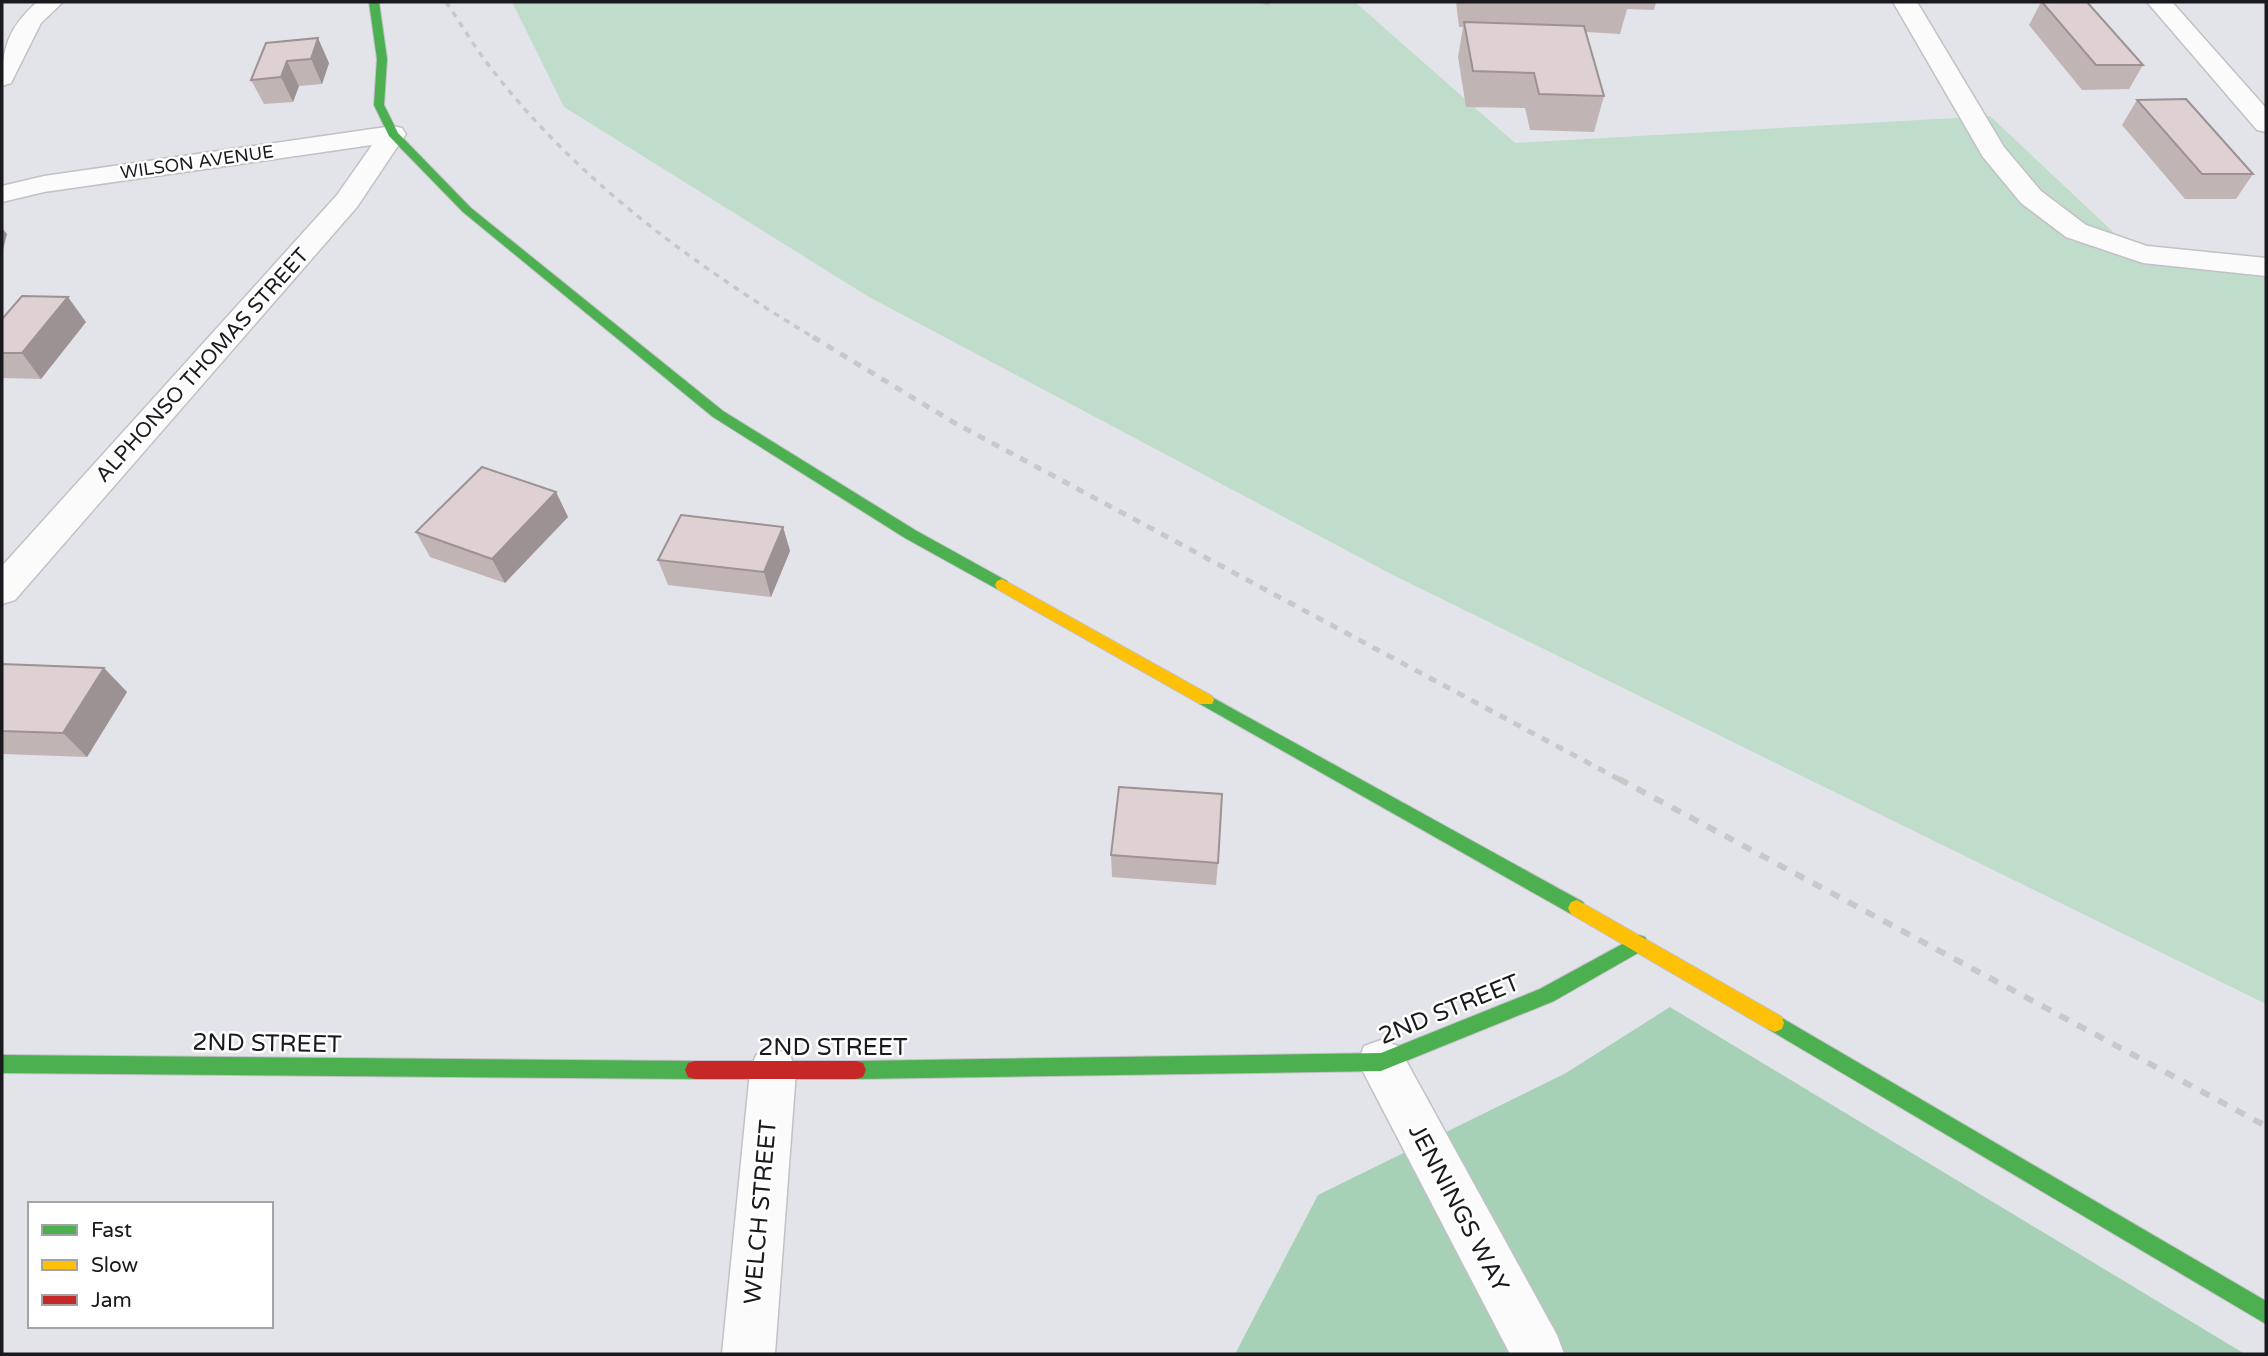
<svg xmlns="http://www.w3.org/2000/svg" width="2268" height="1356" viewBox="0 0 2268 1356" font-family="'Varela Round',sans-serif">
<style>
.green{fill:#bfddca}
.forest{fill:#a6d1b7}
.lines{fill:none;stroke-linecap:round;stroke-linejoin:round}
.street-casing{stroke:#c1c1c6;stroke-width:3}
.fast-casing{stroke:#c1c1c6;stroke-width:2}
.slow-casing{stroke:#c1c1c6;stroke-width:2}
.jam-casing{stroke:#c1c1c6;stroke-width:2}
.street{fill:#fbfbfc;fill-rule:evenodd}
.fast{fill:#4caf50;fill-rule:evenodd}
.slow{fill:#ffc107;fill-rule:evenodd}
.jam{fill:#c62828;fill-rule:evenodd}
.rail-far2{stroke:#c8c8ca;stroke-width:3.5;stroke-dasharray:6 6;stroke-linecap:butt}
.rail-far1{stroke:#c8c8ca;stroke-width:5;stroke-dasharray:8 8;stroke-linecap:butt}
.rail{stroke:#c8c8ca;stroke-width:6;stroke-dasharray:10 10;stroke-linecap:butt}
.wall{fill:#c0b4b5}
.shaded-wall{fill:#9c9294}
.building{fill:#dfd1d3;stroke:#9c9294;stroke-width:2}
.labels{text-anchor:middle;stroke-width:5;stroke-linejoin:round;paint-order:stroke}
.far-street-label{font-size:18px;fill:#1a1a1e;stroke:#fff}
.street-label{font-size:21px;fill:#1a1a1e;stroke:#fff}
.near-street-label{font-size:24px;fill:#1a1a1e;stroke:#fff}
</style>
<rect width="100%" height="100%" fill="#e3e4ea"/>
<!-- green -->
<path class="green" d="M512 2H1355L1515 143 1990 116 2145 262 2266 264V1004L1393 575 869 297 564 107Z"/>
<!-- forest -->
<path class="forest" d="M1670 1007 2245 1354H1235L1318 1195 1566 1073Z"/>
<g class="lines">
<defs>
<path id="street" d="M37 2H63L41 23 11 83 2 86C2 48 8 28 37 2Z
M1893 2H1917L2004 147 2041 191 2086 225 2147 246 2266 258V276L2143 263 2066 237 2021 203 1983 157Z
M2147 2H2172L2266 108V132L2257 130Z
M393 126 402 128 406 134 357 207 15 600 2 604V566L337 195 372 145 44 192 2 202V186L44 176Z
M1381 1040 1398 1046 1557 1335 1564 1354H1510L1358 1062 1364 1046Z
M773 1048 790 1055 796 1071 775 1354H722L750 1071 756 1055Z"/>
<path id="fast" d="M369 2H379L387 59 384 105 398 133 471 208 723 411 915 530 1007 581 1009 585 1007 589H997L905 538 713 417 463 212 389 136 374 105 377 59Z
M1206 694 1583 902 1586 908 1583 914 1577 916 1571 914 1200 704 1198 700 1200 696Z
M1639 935 1645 937 1648 943 1645 949 1554 1001 1381 1071 856 1079 849 1077 846 1070 849 1063 856 1061 1381 1053 1540 989Z
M1775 1014 2266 1301V1324L1768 1029 1766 1023 1768 1017Z
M2 1055 695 1061 702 1063 705 1070 702 1077 695 1079 2 1073Z"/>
<path id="slow" d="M1002 579 1212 696 1214 700 1212 704H1200L997 589 995 585 997 581Z
M1577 900 1782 1017 1784 1023 1782 1029 1775 1032 1768 1029 1571 914 1568 908 1571 902Z"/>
<path id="jam" d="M695 1061H856L863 1063 866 1070 863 1077 856 1079H695L688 1077 685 1070 688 1063Z"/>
</defs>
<!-- street casing -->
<use href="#street" class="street-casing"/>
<!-- fast casing -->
<use href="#fast" class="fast-casing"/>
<!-- slow casing -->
<use href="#slow" class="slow-casing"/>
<!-- jam casing -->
<use href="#jam" class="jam-casing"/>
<!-- street -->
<use href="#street" class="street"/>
<!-- fast -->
<use href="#fast" class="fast"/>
<!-- slow -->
<use href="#slow" class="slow"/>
<!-- jam -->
<use href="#jam" class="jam"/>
<!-- rail-far2 -->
<path class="rail-far2" d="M446 2C462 25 476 50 494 72 580 183 697 267 816 339"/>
<!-- rail-far1 -->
<path class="rail-far1" d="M813 337 953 422 1622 781"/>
<!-- rail -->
<path class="rail" d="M1619 779 2266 1126"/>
</g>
<!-- wall -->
<path class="wall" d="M1256 2H1271L1268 5Z
M1456 2H1656L1654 10 1627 9 1620 34 1586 32 1604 96 1594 132 1530 130 1525 108 1466 107 1458 57 1463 27H1459Z
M2041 2H2087L2143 65 2129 89 2082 90 2029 25Z
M266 43 329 63 322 84 299 86 293 102 264 104 251 80Z
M2137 100 2253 174 2236 199H2185L2122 125Z
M2 319 86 322 41 379 2 378Z
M556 492 568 517 505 583 430 557 416 532Z
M783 527 790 551 771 597 668 585 658 560Z
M2 664 104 668 127 692 87 757 2 754Z
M1111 855 1218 863 1216 885 1112 877Z"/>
<!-- shaded-wall -->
<path class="shaded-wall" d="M318 38 329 63 322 84 311 59Z
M287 61 299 86 293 102 281 77Z
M2 228 7 234 2 254Z
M68 297 86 322 41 379 22 353Z
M556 492 568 517 505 583 492 559Z
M783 527 790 551 771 597 764 572Z
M104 668 127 692 87 757 63 733Z"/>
<!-- building -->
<path class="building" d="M2042 2H2087L2143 65H2096Z
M1464 22 1584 26 1604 96 1539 94 1534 73 1473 71Z
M318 38 311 59 287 61 281 77 251 80 266 43Z
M2186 99 2253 174H2202L2137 100Z
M22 296 68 297 22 353H2V319Z
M482 467 556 492 492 559 416 532Z
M681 515 783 527 764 572 658 560Z
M2 664 104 668 63 733 2 731Z
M1119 787 1222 794 1218 863 1111 855Z"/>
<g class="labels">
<!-- far-street labels -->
<g class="far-street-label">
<text transform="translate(197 162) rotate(-8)" y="6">WILSON AVENUE</text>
</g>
<!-- street labels -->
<g class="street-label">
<text transform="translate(202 365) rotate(-48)" y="7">ALPHONSO THOMAS STREET</text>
</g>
<!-- near-street labels -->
<g class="near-street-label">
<text transform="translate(1449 1009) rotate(-22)" y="8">2ND STREET</text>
<text transform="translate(267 1043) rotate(1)" y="8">2ND STREET</text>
<text x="833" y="1055">2ND STREET</text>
<text transform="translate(1459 1208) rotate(62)" y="8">JENNINGS WAY</text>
<text transform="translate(760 1212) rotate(-85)" y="8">WELCH STREET</text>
</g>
</g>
<!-- border -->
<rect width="2268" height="1356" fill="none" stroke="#1a1a1e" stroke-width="7"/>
<!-- legend -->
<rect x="28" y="1202" width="245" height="126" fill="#ffffff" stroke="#a3a3a5" stroke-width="2"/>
<rect x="42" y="1225" width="35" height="10" fill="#4caf50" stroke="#a3a3a5" stroke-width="2"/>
<text x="91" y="1237" font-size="21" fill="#1a1a1e">Fast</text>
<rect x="42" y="1260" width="35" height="10" fill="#ffc107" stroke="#a3a3a5" stroke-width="2"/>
<text x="91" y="1272" font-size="21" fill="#1a1a1e">Slow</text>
<rect x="42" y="1295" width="35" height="10" fill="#c62828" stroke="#a3a3a5" stroke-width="2"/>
<text x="91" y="1307" font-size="21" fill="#1a1a1e">Jam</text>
</svg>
